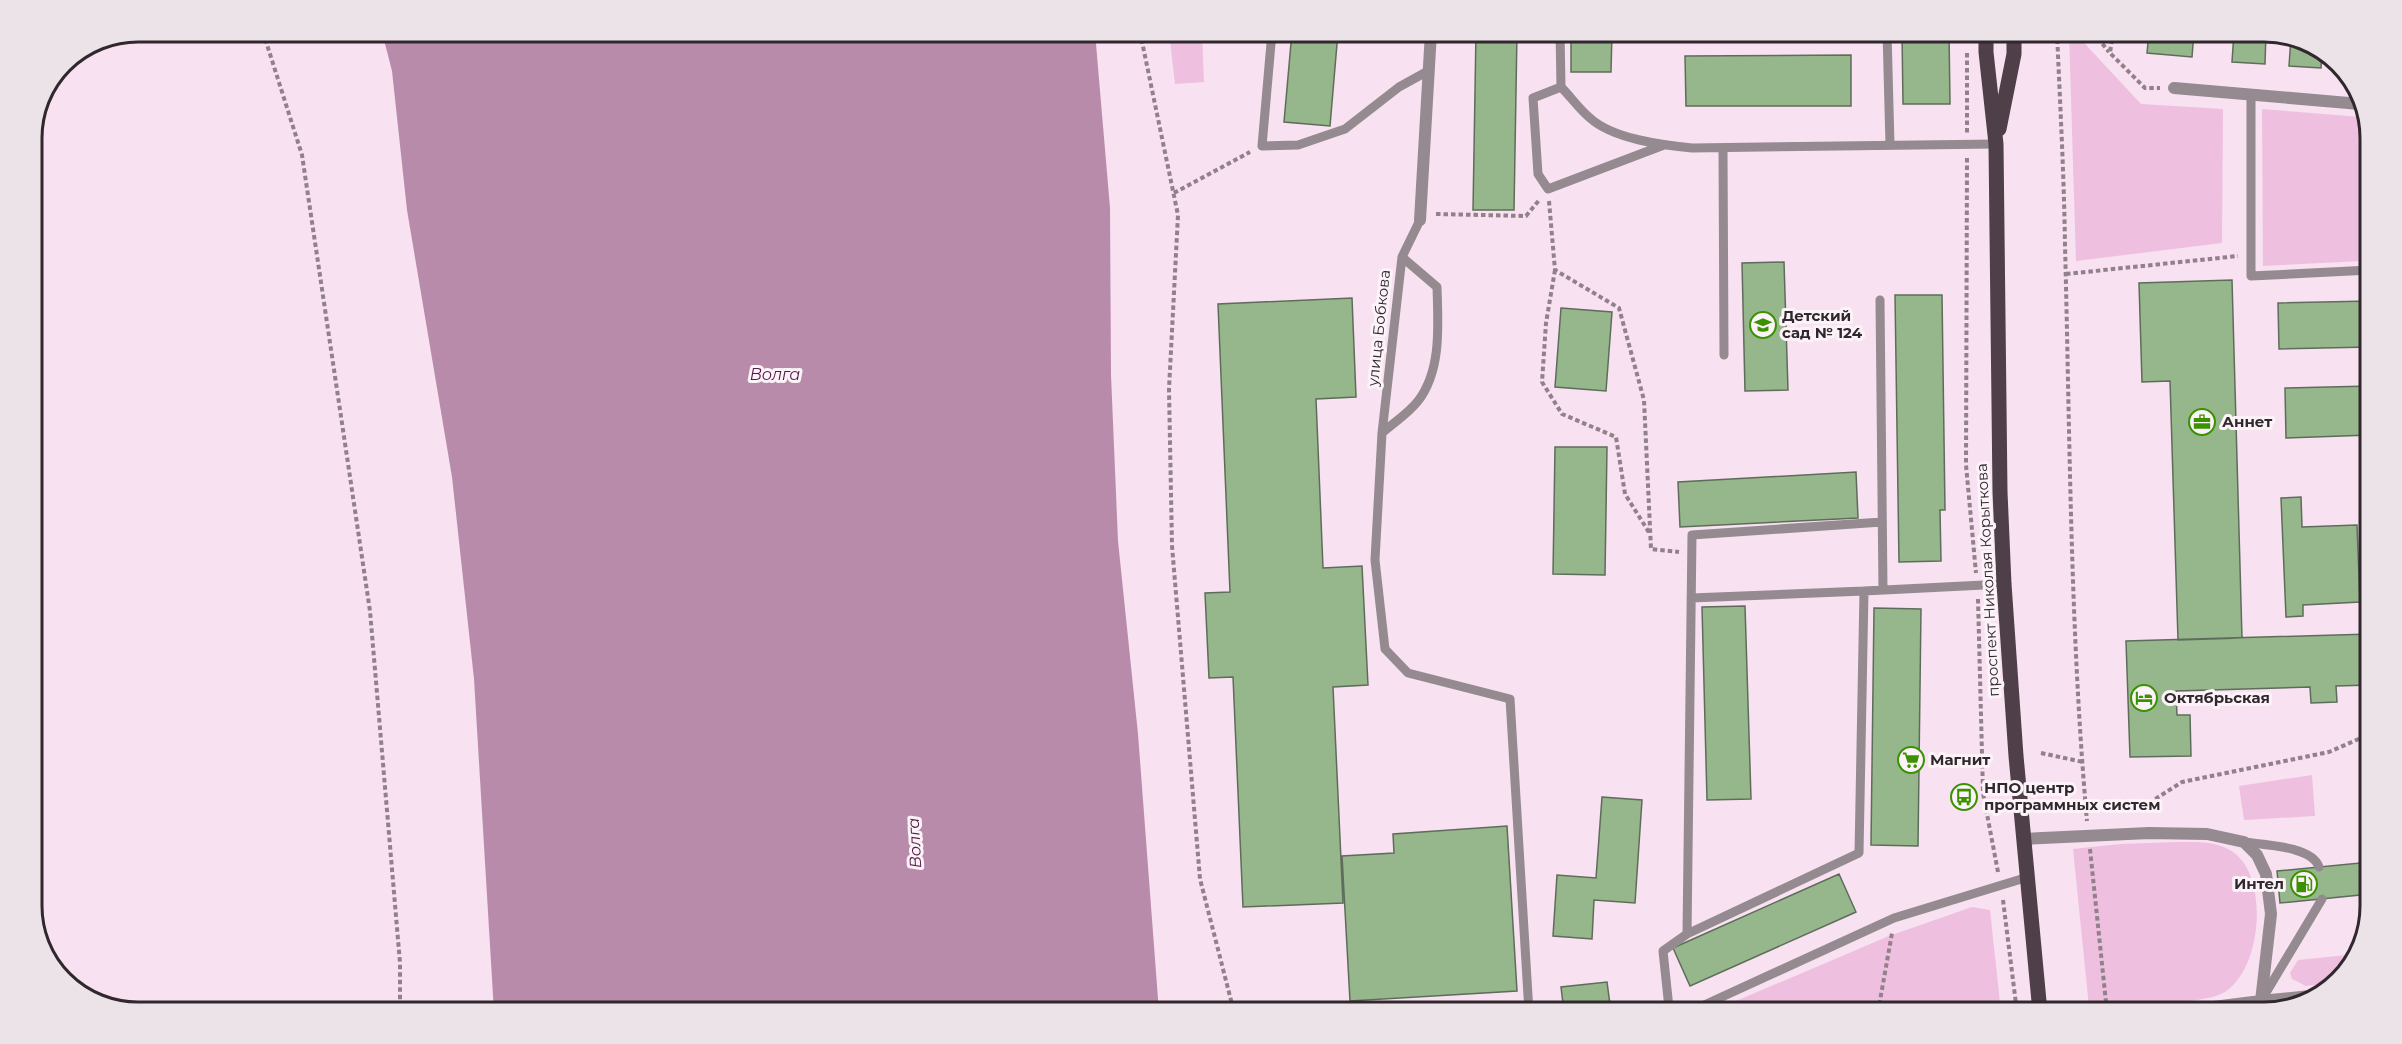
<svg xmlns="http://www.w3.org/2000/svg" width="2402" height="1044" viewBox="0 0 2402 1044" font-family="Montserrat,sans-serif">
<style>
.green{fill:#efbfe0}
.water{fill:#b98bab}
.building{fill:#96b78b;stroke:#5f6c5b;stroke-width:1.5}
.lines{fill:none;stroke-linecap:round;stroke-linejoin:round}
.path{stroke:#90818b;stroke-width:4;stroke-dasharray:4.5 3;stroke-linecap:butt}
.service{stroke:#948a90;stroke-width:9}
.minor{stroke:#948a90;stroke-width:12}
.primary{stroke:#4e3f49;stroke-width:15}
.labels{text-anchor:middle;stroke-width:6;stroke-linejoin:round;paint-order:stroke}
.poi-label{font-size:15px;font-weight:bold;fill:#30282d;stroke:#fcf3f9;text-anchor:start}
.street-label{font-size:15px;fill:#30282d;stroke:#fcf3f9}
.water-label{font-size:16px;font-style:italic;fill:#501843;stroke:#fcf3f9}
.rim{fill:none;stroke:#30282d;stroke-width:3}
</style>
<rect width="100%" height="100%" fill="#f8e1f0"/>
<!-- green -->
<path class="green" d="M1169 32H1202L1204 82 1175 84Z
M2069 32H2074L2141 104 2223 109 2222 243 2076 261Z
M2262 109 2361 117 2362 261 2263 266Z
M2312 775 2315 816 2244 820 2239 786Z
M2177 842C2197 842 2221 840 2238 856 2268 885 2261 969 2225 992 2210 1001 2175 1002 2157 1004 2135 1007 2112 1013 2089 1007L2073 849 2121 844Z
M1972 907 1990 910 2001 1012H1710L1889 936Z
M2357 954 2332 983 2306 986 2292 979 2290 973 2298 960Z"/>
<!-- water -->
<path class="water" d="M382 32H1092L1096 44 1110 208 1111 375 1118 541 1138 734 1159 1012H494L474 679 452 477 407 210 392 71Z"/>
<!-- building -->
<path class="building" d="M1292 32H1338L1330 126 1284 122Z
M1476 32H1517L1514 210H1473Z
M1571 32H1612L1611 72H1571Z
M1902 32H1949L1950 104H1903Z
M2149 32H2194L2192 57 2147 53Z
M2234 32H2266L2265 64 2232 62Z
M2291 37 2304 39 2322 53 2321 68 2289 66Z
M1851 55V106H1686L1685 56Z
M1784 262 1788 390 1745 391 1742 263Z
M2232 280 2242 638 2178 640 2170 381 2142 382 2139 283Z
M1895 295H1942L1945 510H1940L1941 561 1899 562Z
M1352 298 1356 397 1316 399 1323 568 1362 566 1368 685 1333 687 1343 903 1243 907 1233 677 1209 678 1205 593 1230 592 1218 304Z
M2370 301V347L2279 349 2278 303Z
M1561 308 1612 312 1606 391 1555 387Z
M2370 386V435L2286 438 2285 388Z
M1555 447H1607L1605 575 1553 574Z
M1856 472 1858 518 1680 527 1678 482Z
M2301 497 2302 527 2357 525 2360 602 2303 605V616L2286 617 2281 498Z
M1745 606 1751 799 1707 800 1702 607Z
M1874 608 1921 609 1918 846 1871 845Z
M2370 634V685L2336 686 2337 702 2311 703 2310 687 2176 691 2177 715H2190L2191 756 2130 757 2126 641Z
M1602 797 1642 800 1635 903 1594 900 1592 939 1553 936 1557 875 1596 878Z
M1507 826 1517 991 1350 1001 1342 856 1394 853 1393 834Z
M2370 862V894L2280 903 2277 871Z
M1839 874 1856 912 1690 986 1673 948Z
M1607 982 1611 1012H1564L1561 987Z"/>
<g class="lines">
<!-- path -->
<path class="path" d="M263 32 302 155 370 611 400 963V1012
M1140 32 1178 215 1169 389 1172 546 1200 879 1234 1012
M2057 32C2060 103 2064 174 2065 245 2070 437 2070 629 2087 821
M2093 32 2109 52
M2113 32 2110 53 2145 88H2160
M1967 53V133
M1967 158 1966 465 1976 573
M1174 193 1250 152
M1549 201 1555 270 1619 308 1644 400 1651 549 1679 552
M1436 214 1526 216 1540 199
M1555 270 1546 323 1542 382 1562 414 1616 437 1625 494 1650 534
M2066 274 2238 256
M1978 599 1983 793 1998 872
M2041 753 2083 762
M2149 803 2182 782 2329 752 2370 734
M2090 849 2107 1012
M2003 900 2017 1012
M1878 1012 1892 933"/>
<!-- service -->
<path class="service" d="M1272 32 1262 146 1298 145 1345 129 1399 87 1428 71
M1560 32 1561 87C1571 97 1579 109 1590 118 1613 139 1662 145 1692 148L1996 144
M1887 32 1890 145
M1561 87 1533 98 1538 174 1548 189 1664 145
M2251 95V276L2370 270
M1723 148 1724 355
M1420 220 1402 257 1382 433 1375 560 1385 649 1408 673 1510 699 1529 1012
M1880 300 1883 590
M1382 433C1393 423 1409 413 1418 401 1442 370 1438 324 1437 287L1402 257
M1691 598 1864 591
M2244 842C2264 845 2312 846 2319 867
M1687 934 1692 535 1882 522
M1672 1012 1669 1008 1663 951 1687 934 1859 853 1864 591 2004 584
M1689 1012 1894 918 2028 877
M2264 1012 2261 1001 2322 899"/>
<!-- minor -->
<path class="minor" d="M2174 88 2360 104
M1420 220 1431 32
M2024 839 2149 833 2207 834 2244 842 2257 855 2266 874 2271 914 2261 1001 2174 1012
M2261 1001 2320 995"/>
<!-- primary -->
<path class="primary" d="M1986 32V52L1996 144 2000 492 2004 584 2016 756 2040 1012
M1999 129 2014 54V32"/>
</g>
<!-- icons -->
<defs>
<symbol id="school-ring" viewBox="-11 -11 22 22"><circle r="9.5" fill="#fcf3f9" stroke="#3a9201" stroke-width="1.5"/><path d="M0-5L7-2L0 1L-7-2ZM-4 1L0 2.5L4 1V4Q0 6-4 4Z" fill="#3a9201"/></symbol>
<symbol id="office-ring" viewBox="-11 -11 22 22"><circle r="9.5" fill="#fcf3f9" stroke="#3a9201" stroke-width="1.5"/><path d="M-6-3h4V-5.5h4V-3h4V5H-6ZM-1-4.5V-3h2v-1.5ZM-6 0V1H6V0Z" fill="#3a9201"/></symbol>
<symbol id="hotel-ring" viewBox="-11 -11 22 22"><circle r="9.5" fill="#fcf3f9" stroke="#3a9201" stroke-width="1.5"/><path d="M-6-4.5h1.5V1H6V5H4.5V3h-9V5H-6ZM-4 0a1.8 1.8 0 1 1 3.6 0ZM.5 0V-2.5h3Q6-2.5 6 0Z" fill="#3a9201"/></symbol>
<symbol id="supermarket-ring" viewBox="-11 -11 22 22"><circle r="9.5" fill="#fcf3f9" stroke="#3a9201" stroke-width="1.5"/><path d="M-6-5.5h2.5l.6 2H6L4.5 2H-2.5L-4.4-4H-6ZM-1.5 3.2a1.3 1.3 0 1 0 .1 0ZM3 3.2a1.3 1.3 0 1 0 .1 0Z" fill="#3a9201"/></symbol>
<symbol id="bus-ring" viewBox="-11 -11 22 22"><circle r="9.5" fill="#fcf3f9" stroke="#3a9201" stroke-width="1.5"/><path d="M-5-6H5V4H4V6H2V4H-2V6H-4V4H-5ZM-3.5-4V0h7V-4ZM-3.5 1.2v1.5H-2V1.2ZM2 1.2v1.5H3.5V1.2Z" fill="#3a9201"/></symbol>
<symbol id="fuel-ring" viewBox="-11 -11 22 22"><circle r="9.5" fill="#fcf3f9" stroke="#3a9201" stroke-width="1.5"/><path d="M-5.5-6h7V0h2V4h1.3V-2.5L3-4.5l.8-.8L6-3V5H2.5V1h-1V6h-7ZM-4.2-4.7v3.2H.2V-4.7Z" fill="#3a9201"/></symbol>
</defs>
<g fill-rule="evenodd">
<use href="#school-ring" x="1748" y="310" width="30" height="30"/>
<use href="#office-ring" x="2187" y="407" width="30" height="30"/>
<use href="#hotel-ring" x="2129" y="683" width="30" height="30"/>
<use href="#supermarket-ring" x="1896" y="745" width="30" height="30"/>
<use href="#bus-ring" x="1949" y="782" width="30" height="30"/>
<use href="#fuel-ring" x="2289" y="869" width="30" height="30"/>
</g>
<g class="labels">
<!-- poi labels -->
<g class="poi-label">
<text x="1782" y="321">Детский<tspan x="1782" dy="17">сад № 124</tspan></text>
<text x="2222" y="427">Аннет</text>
<text x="2164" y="703">Октябрьская</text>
<text x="1930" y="765">Магнит</text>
<text x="1984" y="793">НПО центр<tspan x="1984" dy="17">программных систем</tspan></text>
<text x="2284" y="889" text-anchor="end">Интел</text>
</g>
<!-- street labels -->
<g class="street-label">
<text transform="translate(1379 328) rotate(-84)" y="5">улица Бобкова</text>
<text transform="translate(1988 580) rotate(-93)" y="5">проспект Николая Корыткова</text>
</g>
<!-- water labels -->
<g class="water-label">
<text x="775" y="380">Волга</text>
<text transform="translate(914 843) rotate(-93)" y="6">Волга</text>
</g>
</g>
<!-- crop -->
<path d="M0 0H2402V1044H0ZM138 42H2264A96 96 0 0 1 2360 138V906A96 96 0 0 1 2264 1002H138A96 96 0 0 1 42 906V138A96 96 0 0 1 138 42Z" fill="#ece3e9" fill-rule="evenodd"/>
<path class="rim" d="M138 42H2264A96 96 0 0 1 2360 138V906A96 96 0 0 1 2264 1002H138A96 96 0 0 1 42 906V138A96 96 0 0 1 138 42Z"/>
</svg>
